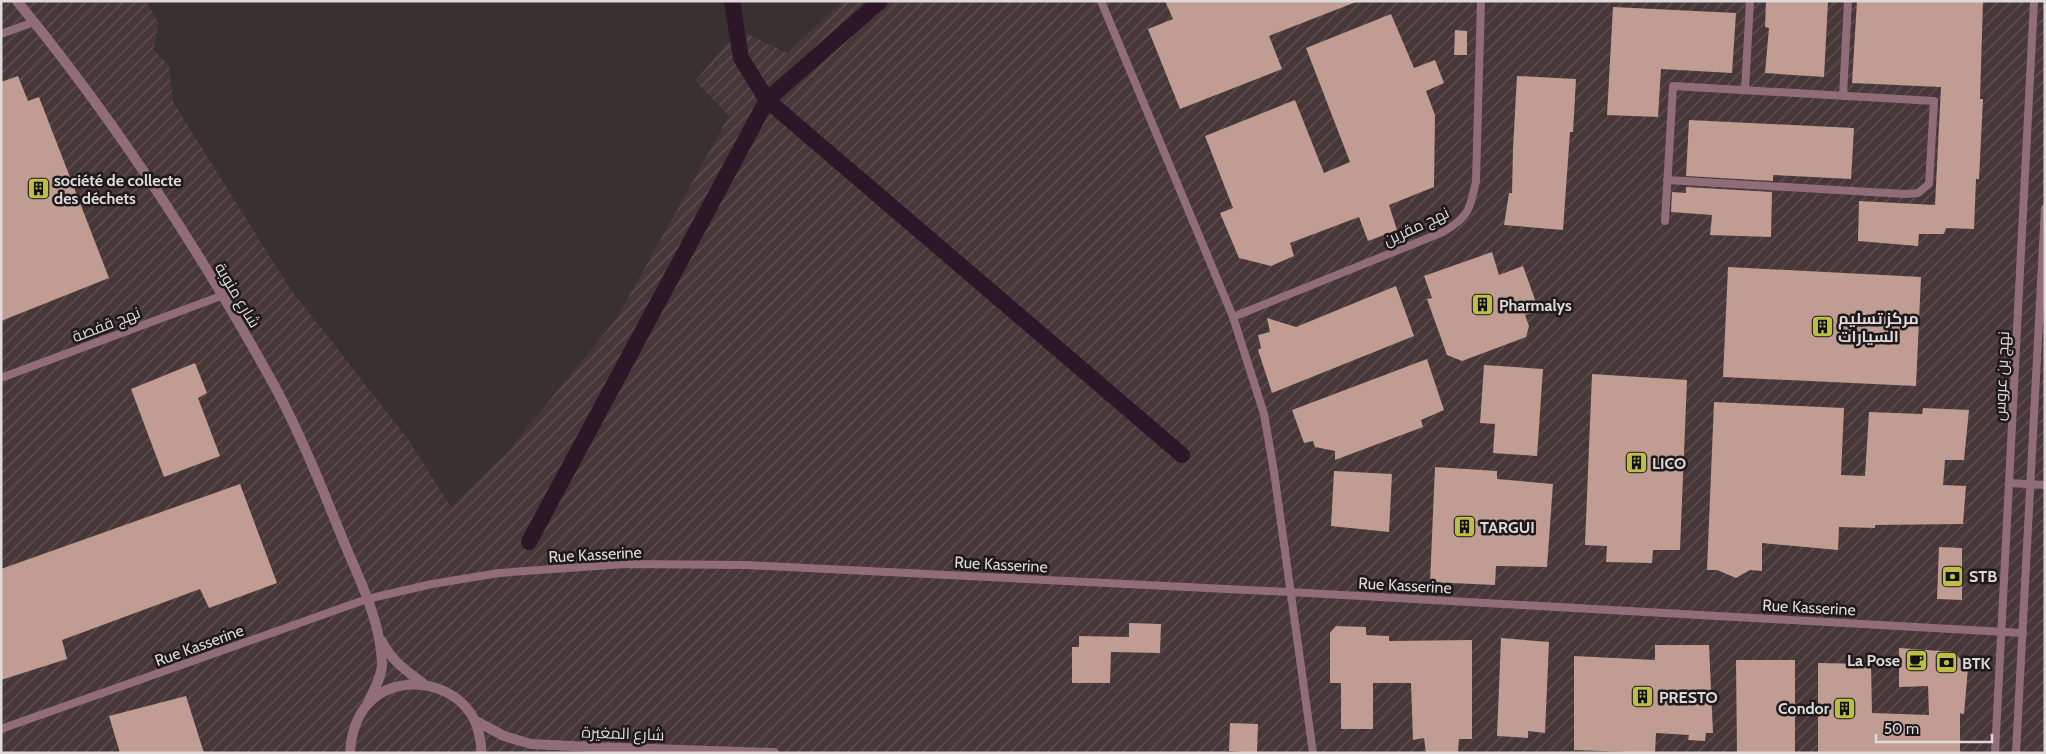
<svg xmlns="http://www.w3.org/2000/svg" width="2046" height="754" viewBox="0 0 2046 754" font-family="Cabin,Cairo,sans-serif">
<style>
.industrial{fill:url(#industrial-furrows)}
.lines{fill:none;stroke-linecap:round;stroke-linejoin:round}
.canal{stroke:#2d1627;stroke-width:16}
.building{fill:#c19c93}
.service{stroke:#916d79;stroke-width:8}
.minor{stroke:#916d79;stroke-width:10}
.labels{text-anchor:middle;stroke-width:5;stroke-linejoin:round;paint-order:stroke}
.poi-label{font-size:16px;font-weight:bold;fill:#dfd9d9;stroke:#1e191a;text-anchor:start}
.street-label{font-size:16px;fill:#dfd9d9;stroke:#1e191a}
</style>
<defs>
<pattern id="industrial-furrows" width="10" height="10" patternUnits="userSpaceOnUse" patternTransform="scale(1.25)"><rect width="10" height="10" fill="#473738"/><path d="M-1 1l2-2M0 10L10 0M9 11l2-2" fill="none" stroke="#615354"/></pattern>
</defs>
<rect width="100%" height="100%" fill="#393031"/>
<!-- industrial -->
<path class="industrial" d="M1 1H146L158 22 154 50 169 66 173 102 289 287 408 439 451 507 509 450 617 318 729 116 695 81 739 30 787 53 843 1H2045V753H1Z"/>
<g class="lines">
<!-- canal -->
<path class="canal" d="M732 1 741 58 767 100 1182 455
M529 542 767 100 880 1"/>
</g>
<!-- building -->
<path class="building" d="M1165 1H1356V2L1269 36 1282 69 1180 109 1148 29 1173 19Z
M1766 1 1828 2 1824 77 1765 73 1769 28 1765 27Z
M1857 1H1983L1980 99H1983L1979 179H1976L1974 229 1946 228 1944 234H1919L1918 246 1858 241 1859 201 1935 205 1941 87 1852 83Z
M1613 7 1736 13 1732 73 1661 69 1658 117 1607 115Z
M1391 14 1414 68 1435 60 1444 83 1426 91 1435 115 1434 187 1389 205 1397 230 1368 241 1359 217 1290 243 1294 256 1271 266 1239 258 1220 213 1233 208 1205 136 1295 100 1324 173 1350 162 1306 48Z
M1455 30 1467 31V55H1454Z
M18 76 28 101 39 97 109 278 1 321V82Z
M1517 76 1576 79 1573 132H1570L1563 230 1504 225 1509 193H1512L1513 148Z
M1689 120 1854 128 1851 179 1773 175V181L1686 176Z
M1686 187 1772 192 1771 237 1710 235 1712 215 1671 212 1672 192 1686 193Z
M1492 252 1499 275 1523 266 1539 311 1525 315 1529 326 1526 337 1462 361 1447 355 1427 299 1432 298 1424 276Z
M1728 267 1921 277 1916 386 1723 377Z
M1396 286 1414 336 1272 393 1258 350 1261 348 1258 335 1270 332 1267 318 1296 327Z
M1427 359 1444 410 1421 420 1423 427 1335 460V451L1315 447 1313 441 1304 443 1292 410Z
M195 363 207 393 198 398 220 456 164 477 131 389Z
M1484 365 1543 369 1537 456 1493 453 1495 424 1480 423Z
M1592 374 1687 380 1680 550H1653L1652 563 1606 562 1607 546 1585 545Z
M1714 402 1844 408 1841 475 1865 476 1869 412 1922 414 1923 408 1969 410 1964 460H1945L1943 485 1966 486 1963 524 1875 525V528L1839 527 1838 550 1762 543V571L1750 570 1736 578 1717 570H1707Z
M1435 467 1497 471V479L1553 484 1547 567 1496 566 1495 585 1430 582Z
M1334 471 1392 474 1389 532 1331 526Z
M240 484 277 583 209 608 200 589 62 640 67 659 1 680V569Z
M1939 547 1962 548V600L1937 599Z
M1129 623 1161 624 1160 653 1111 652 1110 683H1072V647H1079V636L1129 637Z
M1336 626 1366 627V635L1389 636V641L1472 640V739H1459L1458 753H1426L1424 738 1413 740 1411 683H1373V729H1341V683H1330V633Z
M1501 638 1549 642 1545 733 1528 731V738L1497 736Z
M1655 645H1709L1713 733H1706L1705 741 1688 740 1689 735 1656 733 1655 753 1574 750V656L1655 660Z
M1899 648 1954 652 1968 668 1964 714 1960 713V753H1818V663L1871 664 1872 713 1929 715 1928 686 1899 687Z
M1736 660H1795V753H1737Z
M186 696 204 753H120L109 716Z
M1230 723 1258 724 1257 753 1229 751Z"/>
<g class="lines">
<!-- service -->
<path class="service" d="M1101 1 1233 317 1264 414 1274 472 1313 753
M1 34 34 22
M1745 90 1750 1
M1843 96 1848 1
M1665 221 1673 86 1934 101 1929 184 1918 193 1905 194 1667 180
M1233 317 1443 232C1469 217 1470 209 1476 181L1481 1
M1 378 221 296
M2009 483 2045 485
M1 729 367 599 432 584 499 573 625 564 746 565 1289 592 2023 633
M1995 753 2034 1
M2016 753 2045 208"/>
<!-- minor -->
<path class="minor" d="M17 1C114 119 200 251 274 385 301 435 322 488 343 540 359 579 381 621 382 664 382 678 372 692 367 705
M381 640C391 660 406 671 424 684
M476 721 504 736 531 744 591 747 774 753
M350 753C351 735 355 720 366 706 397 668 466 683 478 730 480 738 482 745 481 753"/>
</g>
<!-- icons -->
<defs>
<symbol id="building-square" viewBox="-11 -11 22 22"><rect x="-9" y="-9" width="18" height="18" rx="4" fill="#bcbf44" stroke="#1e191a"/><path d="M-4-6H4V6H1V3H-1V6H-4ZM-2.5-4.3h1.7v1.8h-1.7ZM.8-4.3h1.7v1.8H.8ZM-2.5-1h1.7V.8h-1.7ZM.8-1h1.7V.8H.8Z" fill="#111"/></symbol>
<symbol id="bank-square" viewBox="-11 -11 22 22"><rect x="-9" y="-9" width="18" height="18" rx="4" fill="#bcbf44" stroke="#1e191a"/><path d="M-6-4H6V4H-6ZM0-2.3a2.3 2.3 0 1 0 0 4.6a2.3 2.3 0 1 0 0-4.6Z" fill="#111"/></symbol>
<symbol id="cafe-square" viewBox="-11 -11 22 22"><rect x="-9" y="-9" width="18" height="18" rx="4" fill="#bcbf44" stroke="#1e191a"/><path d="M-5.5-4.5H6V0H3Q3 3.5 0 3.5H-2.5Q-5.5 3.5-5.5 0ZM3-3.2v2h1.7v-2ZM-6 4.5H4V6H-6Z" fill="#111"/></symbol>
</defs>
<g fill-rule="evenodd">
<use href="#building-square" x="26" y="176" width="25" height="25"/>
<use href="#building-square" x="1470" y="292" width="25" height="25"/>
<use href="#building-square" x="1810" y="314" width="25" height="25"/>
<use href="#building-square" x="1624" y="450" width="25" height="25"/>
<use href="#building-square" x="1452" y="514" width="25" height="25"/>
<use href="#bank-square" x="1940" y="564" width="25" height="25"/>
<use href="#cafe-square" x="1904" y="648" width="25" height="25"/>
<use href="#bank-square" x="1934" y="650" width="25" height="25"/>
<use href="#building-square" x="1630" y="684" width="25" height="25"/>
<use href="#building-square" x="1832" y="696" width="25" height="25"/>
</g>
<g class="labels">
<!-- poi labels -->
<g class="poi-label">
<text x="54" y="186">société de collecte<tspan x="54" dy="18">des déchets</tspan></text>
<text x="1499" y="311">Pharmalys</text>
<text x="1838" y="324">مركز تسليم<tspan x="1838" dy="18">السيارات</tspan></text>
<text x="1652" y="469">LICO</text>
<text x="1480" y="533">TARGUI</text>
<text x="1969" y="582">STB</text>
<text x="1900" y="666" text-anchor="end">La Pose</text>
<text x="1962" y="669">BTK</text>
<text x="1659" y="703">PRESTO</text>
<text x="1829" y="714" text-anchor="end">Condor</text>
</g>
<!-- street labels -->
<g class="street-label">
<text transform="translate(1416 226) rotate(-25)" y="6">نهج مقرين</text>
<text transform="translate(238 295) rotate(59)" y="6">شارع منوبة</text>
<text transform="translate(106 324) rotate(-21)" y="6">نهج قفصة</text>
<text transform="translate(2001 376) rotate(-87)" y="6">نهج بن عروس</text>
<text transform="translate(595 554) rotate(-3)" y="6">Rue Kasserine</text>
<text transform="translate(1001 564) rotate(3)" y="6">Rue Kasserine</text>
<text transform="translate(1405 585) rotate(3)" y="6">Rue Kasserine</text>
<text transform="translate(1809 607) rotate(3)" y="6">Rue Kasserine</text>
<text transform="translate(199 645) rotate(-20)" y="6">Rue Kasserine</text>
<text transform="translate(623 733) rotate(2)" y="6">شارع المغيرة</text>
</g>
</g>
<!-- border -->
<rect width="2046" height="754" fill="none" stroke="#dfd9d9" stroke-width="5"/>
<!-- scale -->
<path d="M1876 734v8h116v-8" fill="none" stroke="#dfd9d9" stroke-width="2.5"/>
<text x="1884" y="734" font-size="15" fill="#dfd9d9" stroke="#1e191a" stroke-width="4" paint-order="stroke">50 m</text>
</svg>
